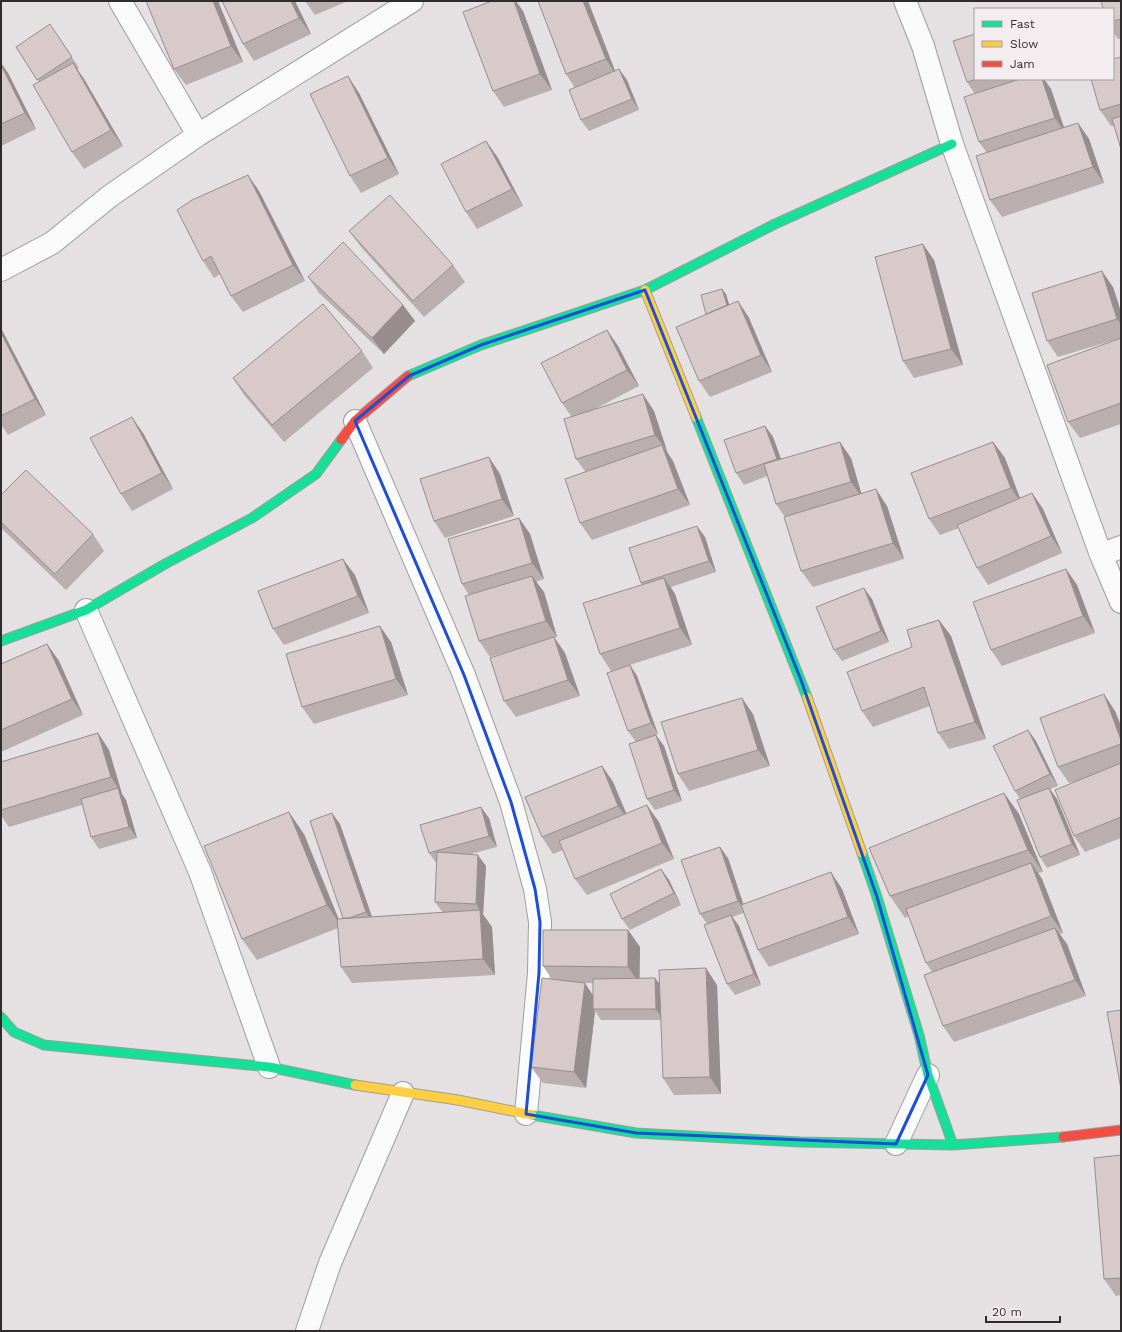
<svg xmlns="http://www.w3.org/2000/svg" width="1122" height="1332" viewBox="0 0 1122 1332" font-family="'Work Sans',sans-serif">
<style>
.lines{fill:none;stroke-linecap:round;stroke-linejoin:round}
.street-casing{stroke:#9f9d9e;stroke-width:24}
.fast-casing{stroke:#9f9d9e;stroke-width:11}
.slow-casing{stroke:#9f9d9e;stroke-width:11}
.jam-casing{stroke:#9f9d9e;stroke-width:11}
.street{stroke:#fbfafb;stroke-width:22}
.fast{stroke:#16e098;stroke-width:9}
.slow{stroke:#ffcf43;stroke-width:9}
.jam{stroke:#f24e42;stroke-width:9}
.wall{fill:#baaeaf;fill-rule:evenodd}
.shaded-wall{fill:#978d8e}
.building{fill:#d8cacb;stroke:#978d8e}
.marked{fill:none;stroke:#1d4ed8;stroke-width:3;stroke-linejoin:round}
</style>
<rect width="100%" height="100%" fill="#e5e1e3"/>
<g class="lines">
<defs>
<path id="street" d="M120 1 198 135
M905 1 923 46 952 144 1101 555 1121 602
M1 270 52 243 110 196 198 135 412 1
M355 421 464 675 511 802 535 889 540 922 539 973 526 1114
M1101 555 1121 547
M86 610 200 872 269 1067
M896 1144 928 1075
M307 1331 330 1263 403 1093"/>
<path id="fast" d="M408 376 481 345 645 290 775 224 952 144
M696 417 807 697
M1 641 86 610 165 564 252 518 316 474 341 440
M862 853 877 897 919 1035 928 1075 953 1145
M1 1017 14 1032 44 1045 269 1067 355 1085
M532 1115 636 1133 800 1142 953 1145 1063 1137"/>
<path id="slow" d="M645 290 696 417
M807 697 862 853
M355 1085 458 1100 532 1115"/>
<path id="jam" d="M341 440 355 421 408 376
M1063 1137 1121 1130"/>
</defs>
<!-- street casing -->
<use href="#street" class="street-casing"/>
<!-- fast casing -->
<use href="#fast" class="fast-casing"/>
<!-- slow casing -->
<use href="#slow" class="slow-casing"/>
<!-- jam casing -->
<use href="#jam" class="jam-casing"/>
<!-- street -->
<use href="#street" class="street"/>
<!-- fast -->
<use href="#fast" class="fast"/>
<!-- slow -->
<use href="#slow" class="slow"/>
<!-- jam -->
<use href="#jam" class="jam"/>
</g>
<!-- wall -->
<path class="wall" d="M146 1H218L243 62 186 85 174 69Z
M295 1 311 34 254 61 243 44Z
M305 1H348L315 15Z
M538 1H588L615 71 619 69 627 80 639 110 589 131 581 120 575 88 566 74Z
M1121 1V39H1118L1113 32V9Z
M523 11 552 90 504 107 493 91Z
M58 36 79 68 77 70 84 79 123 146 84 169 72 152 39 82 16 47Z
M1121 57V149L1114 126H1111L1100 110Z
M1 63 8 73 36 129 1 146Z
M975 79H1044L1051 89 1064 127 1078 123 1089 139 1104 183 1002 217 990 200 987 153 979 142 975 94 967 82Z
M359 93 399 174 361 193 350 176Z
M486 141 498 158 523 206 477 229 466 212Z
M248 175 259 191 305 281 243 312 231 296 220 274 214 278 203 261Z
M349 231 453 265 465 282 424 317 361 247Z
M934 260 963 365 914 378 903 361Z
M308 277 403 305 415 321 384 354 319 293Z
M1113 287 1121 312V338L1058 357 1047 341Z
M726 294 729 305 738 301 749 318 772 372 710 397 699 381 706 314Z
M1 328 46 415 8 435 1 424Z
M607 330 618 346 639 386 593 410 654 411 667 451 673 461 690 505 592 540 580 523 585 471 576 459 571 416 562 403Z
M1121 338V424L1080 438 1068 422Z
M362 351 373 368 284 442 244 395 233 378Z
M765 426 773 437 781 459 851 458 861 494 887 506 904 559 813 587 801 571 785 517 776 504 767 476 744 485 736 473Z
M143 433 173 489 132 511 121 494Z
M993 442 1005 458 1020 498 1032 493 1043 509 1062 553 988 585 977 568 959 528 940 535 929 519Z
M500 474 514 516 445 538 434 521Z
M1 495 93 534 104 551 66 590 1 528Z
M519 518 530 534 544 579 536 582 544 592 557 637 554 638 565 653 580 696 516 717 504 701 513 650 490 657 479 641 469 595 462 584Z
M705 537 716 572 671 587 675 594 692 645 611 671 600 654 642 585 641 583Z
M1066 569 1077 585 1095 633 1002 666 991 650Z
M355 575 369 613 284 645 273 629Z
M872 599 889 642 842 661 834 650Z
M939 620 951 636 986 739 949 749 938 733 930 706 873 727 862 711 912 647Z
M391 642 408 695 314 724 302 707Z
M47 644 59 661 83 715 1 752V664Z
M630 665 637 676 658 734 655 735 664 746 682 801 655 810 647 799 636 742 628 731Z
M1115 711 1121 726V838L1085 852 1074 836 1077 781 1069 783 1058 767Z
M753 714 770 766 689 791 678 774Z
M1028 730 1036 741 1058 786 1050 789 1057 799 1080 855 1047 868 1040 857 1020 799 1015 791Z
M98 733 109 750 122 794 126 800 137 838 99 849 91 837 82 805 9 827 1 815V762Z
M602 766 613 782 626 814 659 822 674 859 587 895 575 879 563 850 553 854 542 837Z
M1004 793 1019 814 1043 872 1038 873 1042 879 1063 933 1060 934 1067 944 1086 996 954 1042 943 1026 932 972 926 963 909 916 905 918 890 896Z
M489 818 497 847 471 854 486 866 483 915 492 927 495 975 352 983 341 967 338 928 257 960 242 939 304 834 338 919 343 918 340 824 372 917 443 913 435 902 437 864 429 853Z
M728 858 743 904 842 889 859 934 769 967 758 950 744 913 732 917 739 926 761 985 735 995 727 984 707 924 700 914Z
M661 869 669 880 681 905 630 930 622 919Z
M628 930 640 947V978H655L660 984 717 985 721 1094 674 1095 663 1078 661 1020H601L595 1011 586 1088 543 1083 531 1067 552 979 543 966ZM582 983H593V995Z
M1121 1155V1295L1116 1296 1104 1279Z"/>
<!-- shaded-wall -->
<path class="shaded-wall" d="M213 1H218L243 62 231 46Z
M291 1H295L311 34 299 18Z
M514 1H516L523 11 552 90 540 74Z
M583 1H588L617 76 606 59Z
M1 63 8 73 36 129 25 113 1 65Z
M73 63 84 79 123 146 111 130Z
M619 69 627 80 639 110 632 99Z
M348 76 359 93 399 174 388 158Z
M1042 79H1044L1051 89 1066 134 1055 118Z
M1078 123 1089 139 1104 183 1093 167Z
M486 141 498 158 523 206 512 189Z
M248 175 259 191 305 281 293 265Z
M923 244 934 260 963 365 951 349Z
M1102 271 1113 287 1121 312V324L1117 319Z
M722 289 726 294 732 314 728 308Z
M738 301 749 318 772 372 761 355Z
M403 305 415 321 384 354 372 338Z
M1 328 46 415 35 399 1 333Z
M607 330 618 346 639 386 627 370Z
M643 394 654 411 667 451 655 435Z
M132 417 143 433 173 489 162 473Z
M765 426 773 437 785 470 777 459Z
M840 442 851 458 863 499 851 482Z
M993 442 1005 458 1022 504 1011 488Z
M662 445 673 461 690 505 678 489Z
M489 457 500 474 514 516 502 499Z
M876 489 887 506 904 559 893 543Z
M1032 493 1043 509 1062 553 1051 536Z
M519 518 530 534 544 579 532 563Z
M697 526 705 537 716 572 709 561Z
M343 559 355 575 369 613 358 596Z
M1066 569 1077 585 1095 633 1083 616Z
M532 576 544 592 557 637 546 621Z
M664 578 675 594 692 645 680 628Z
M864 588 872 599 889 642 881 631Z
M939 620 951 636 986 739 975 722Z
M380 626 391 642 408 695 396 679Z
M554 637 565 653 580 696 568 680Z
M47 644 59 661 83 715 72 699Z
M630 665 637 676 658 734 651 723Z
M1104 694 1115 711 1121 726V740Z
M742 698 753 714 770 766 758 750Z
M1028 730 1036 741 1058 786 1050 774Z
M98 733 109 750 122 794 111 777Z
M656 735 664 746 682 801 674 790Z
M602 766 613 782 630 822 618 806Z
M118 788 126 800 137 838 129 827Z
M1049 788 1057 799 1080 855 1072 844Z
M1004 793 1019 814 1043 872 1028 850Z
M647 805 659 822 674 859 662 843Z
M481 807 489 818 497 847 489 836Z
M289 812 304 834 342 927 327 905Z
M332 813 340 824 374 923 366 912Z
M720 847 728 858 746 912 738 901Z
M478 855 486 866 483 915 476 904Z
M1031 863 1042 879 1063 933 1051 916Z
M661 869 669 880 681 905 674 893Z
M831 872 842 889 859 934 848 917Z
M480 910 492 927 495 975 483 959Z
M731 915 739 926 761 985 754 974Z
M1055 928 1067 944 1086 996 1075 980Z
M628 930 640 947 639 983 628 967Z
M706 968 717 985 721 1094 710 1077Z
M655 978 663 989V1020L656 1009Z
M585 983 596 1000 593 1009 595 1011 586 1088 574 1072Z"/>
<!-- building -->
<path class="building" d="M146 1H213L231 46 174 69Z
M222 1H291L299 18 243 44Z
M492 1H514L540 74 493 91 463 12Z
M538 1H583L606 59 566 74Z
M1101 1H1121V19L1113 21V9H1103Z
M50 24 72 57 37 80 16 47Z
M975 34V79H977L967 82 953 41Z
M1121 57V104L1100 110 1091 79H1113V59Z
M73 63 111 130 72 152 33 85Z
M1 65 25 113 1 124Z
M619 69 632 99 581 120 569 90Z
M348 76 388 158 350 176 310 94Z
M1020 79H1042L1055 118 979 142 964 97Z
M1121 116V149L1112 119Z
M1078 123 1093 167 990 200 976 156Z
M486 141 512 189 466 212 441 164Z
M248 175 293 265 231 296 211 256 203 261 177 210 192 200Z
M390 195 453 265 413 301 349 231Z
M343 242 403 305 372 338 308 277Z
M923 244 951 349 903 361 875 257Z
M1102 271 1117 319 1047 341 1032 293Z
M722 289 727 305 706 314 701 295Z
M738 301 761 355 699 381 676 327Z
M323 304 362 351 272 425 233 378Z
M607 330 627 370 562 403 541 363Z
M1 333 35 399 1 416Z
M1121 338V403L1068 422 1047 365Z
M643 394 655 435 576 459 564 419Z
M132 417 162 473 121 494 90 438Z
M765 426 777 459 736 473 724 440Z
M840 442 851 482 776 504 764 464Z
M993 442 1011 488 929 519 911 473Z
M662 445 678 489 580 523 565 479Z
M489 457 502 499 434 521 420 479Z
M26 470 93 534 55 574 1 522V495Z
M876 489 893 543 801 571 784 517Z
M1032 493 1051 536 977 568 957 525Z
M519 518 532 563 462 584 448 539Z
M697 526 709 561 641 583 629 548Z
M343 559 358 596 273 629 258 591Z
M1066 569 1083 616 991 650 973 602Z
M532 576 546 621 479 641 465 596Z
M664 578 680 628 600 654 583 603Z
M864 588 881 631 834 650 816 607Z
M939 620 975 722 938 733 924 687 862 711 847 672 912 647 907 630Z
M380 626 396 679 302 707 286 654Z
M554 637 568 680 504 701 490 658Z
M47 644 72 699 1 730V664Z
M630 665 651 723 628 731 607 673Z
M1104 694 1121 740V744L1058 767 1040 718Z
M742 698 758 750 678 774 661 722Z
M1028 730 1050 774 1015 791 993 746Z
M98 733 111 777 1 810V762Z
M656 735 674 790 647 799 629 744Z
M1121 763V817L1074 836 1055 790Z
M602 766 618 806 542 837 525 797Z
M118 788 129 827 91 837 81 799Z
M1049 788 1072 844 1040 857 1017 800Z
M1004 793 1028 850 890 896 869 848Z
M647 805 662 843 575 879 559 841Z
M481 807 489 836 429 853 420 825Z
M289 812 327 905 242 939 204 846Z
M332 813 366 912 349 918H343L310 821Z
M720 847 738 901 700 914 681 860Z
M437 852 478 855 476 904 435 902Z
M1031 863 1051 916 926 963 906 909Z
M661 869 674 893 622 919 610 894Z
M831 872 848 917 758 950 741 905Z
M480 910 483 959 341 967 337 919Z
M731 915 754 974 727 984 704 925Z
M1055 928 1075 980 943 1026 924 975Z
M543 930H628V967L543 966Z
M706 968 710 1077 663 1078 659 970Z
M542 978 585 983 574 1072 531 1067Z
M655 978 656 1009H593V979Z
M1121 1010V1089L1107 1012Z
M1121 1155V1278L1104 1279 1094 1158Z"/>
<!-- marked area -->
<path class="marked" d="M645 290 801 680 877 897 928 1075 896 1144 636 1133 526 1114 539 973 540 922 535 889 511 802 464 675 355 421 409 376 481 345Z"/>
<!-- border -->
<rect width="1122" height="1332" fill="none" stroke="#2d2b2c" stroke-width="4"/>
<!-- legend -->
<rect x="974" y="8" width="140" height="72" fill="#f4edf0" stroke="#a49fa2"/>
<rect x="982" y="21" width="20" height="6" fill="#16e098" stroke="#a49fa2"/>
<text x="1010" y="28" font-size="12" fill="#2d2b2c">Fast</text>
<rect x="982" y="41" width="20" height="6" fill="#ffcf43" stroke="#a49fa2"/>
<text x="1010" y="48" font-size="12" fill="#2d2b2c">Slow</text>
<rect x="982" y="61" width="20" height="6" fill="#f24e42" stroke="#a49fa2"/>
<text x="1010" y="68" font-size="12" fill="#2d2b2c">Jam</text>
<!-- scale -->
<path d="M986 1316v6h74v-6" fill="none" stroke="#2d2b2c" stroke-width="2"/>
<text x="992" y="1316" font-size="12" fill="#2d2b2c" stroke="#f4edf0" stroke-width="3" paint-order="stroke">20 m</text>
</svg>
